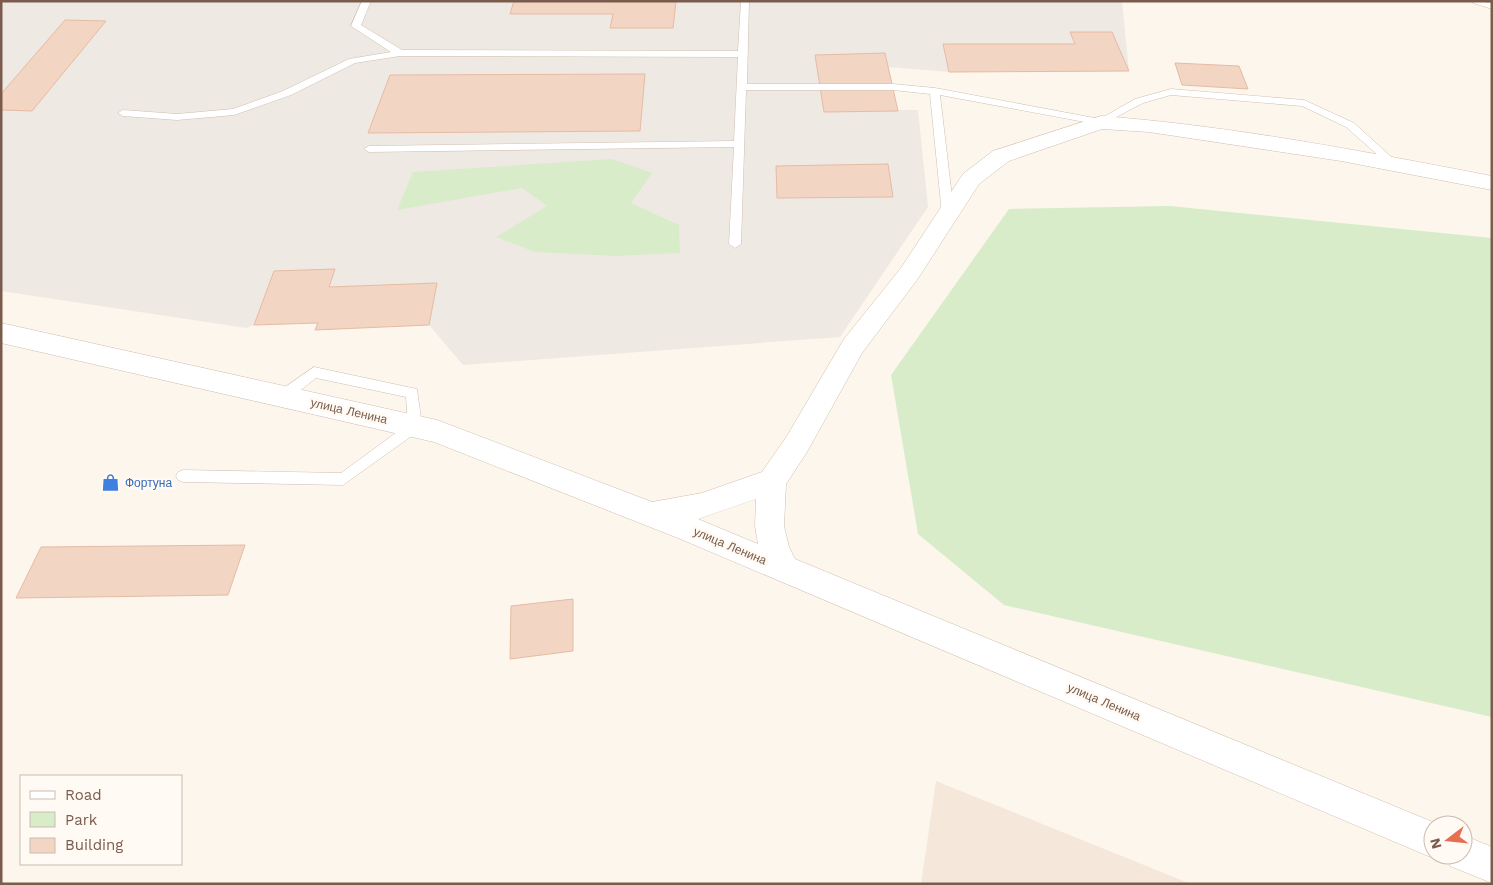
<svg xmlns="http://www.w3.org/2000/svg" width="1493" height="885" viewBox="0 0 1493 885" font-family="'Work Sans',sans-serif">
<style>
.residential{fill:#f5e8da}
.industrial{fill:#efe9e4}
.green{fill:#d8ecc9}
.building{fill:#f3d5c3;stroke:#e6bba3}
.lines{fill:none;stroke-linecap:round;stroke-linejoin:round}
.service-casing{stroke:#d1beb0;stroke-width:1}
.minor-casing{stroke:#d1beb0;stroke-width:1}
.service{fill:#fff;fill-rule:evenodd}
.minor{fill:#fff;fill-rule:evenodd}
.labels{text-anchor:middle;stroke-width:5;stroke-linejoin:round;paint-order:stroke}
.street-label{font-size:12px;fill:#7a5c4d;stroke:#fffaf3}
.shop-label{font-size:12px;fill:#366cbe;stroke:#fffaf3;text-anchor:start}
</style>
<rect width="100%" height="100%" fill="#fdf6ec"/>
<!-- residential -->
<path class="residential" d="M936 781 1191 884H921Z"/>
<!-- industrial -->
<path class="industrial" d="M1 1H1122L1129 71 949 72 888 67 898 110H918L928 207 840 337 463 365 429 325 315 330 317 323 254 325 246 328 1 291Z"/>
<!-- green -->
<path class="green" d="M612 159 652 173 631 203 679 225 680 253 616 256 535 252 496 237 547 206 522 188 397 210 413 172Z
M1170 206 1492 238V717L1004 605 918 534 891 375 1009 209Z"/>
<!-- building -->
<path class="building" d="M514 1H676L673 28H610L613 14H510Z
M65 20 106 21 32 111 1 110V94Z
M1070 32H1112L1129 71 949 72 943 44H1075Z
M885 53 898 111 824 112 815 55Z
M1175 63 1239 66 1248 89 1182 85Z
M645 74 640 131 368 133 390 75Z
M888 164 893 197 777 198 776 166Z
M335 269 329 287 437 283 429 325 315 330 318 323 254 325 274 271Z
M245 545 228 595 16 598 41 547Z
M573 599V651L510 659 511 606Z"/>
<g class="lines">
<defs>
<path id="service" d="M362 1H371L361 25 402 50 738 51 741 1H749L747 84H893L935 88 1100 119 1135 99 1171 89 1304 100 1354 123 1399 164 1394 168 1390 166 1346 127 1302 106 1171 95 1143 103 1101 125 940 95 954 214 948 218 942 214 930 94 893 90H746L741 244 735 248 729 244 734 147 369 152 364 149 369 146 734 141 738 57 400 56 355 63 291 95 234 115 177 120 123 116 118 113 123 110 177 114 233 109 283 91 349 59 391 52 351 26Z
M1472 1 1492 3V9L1473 3Z
M314 367 417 389 422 426 420 430 343 485 183 482 178 480 176 476 178 472 183 470 341 473 408 424 406 397 316 378 288 400 283 401 278 400 276 396 278 392Z"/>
<path id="minor" d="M1101 116C1232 126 1362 151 1492 176V190L1341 161 1149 132 1102 129 1009 161 979 184 917 280 862 353 807 452 786 484 784 526 789 547 795 559 1440 825H1433V855H1440L1433 858 678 538 434 442 1 343V323L437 420 652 502 702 493 762 472 787 436 844 339 901 268 963 174 993 151ZM756 499 755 526 758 544 698 519Z
M1463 835 1492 847V883L1450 866 1446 855H1463Z"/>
</defs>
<!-- service casing -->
<use href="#service" class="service-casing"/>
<!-- minor casing -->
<use href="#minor" class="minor-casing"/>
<!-- service -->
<use href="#service" class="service"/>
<!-- minor -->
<use href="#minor" class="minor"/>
</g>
<!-- icons -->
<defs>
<symbol id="shop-bare" viewBox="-9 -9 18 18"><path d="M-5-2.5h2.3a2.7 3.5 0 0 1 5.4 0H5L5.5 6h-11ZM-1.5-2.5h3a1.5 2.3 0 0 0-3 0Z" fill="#3f7fe0" stroke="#fffaf3" stroke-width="2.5" paint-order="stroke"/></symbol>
</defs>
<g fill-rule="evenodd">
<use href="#shop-bare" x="98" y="470" width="25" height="25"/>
</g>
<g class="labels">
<!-- street labels -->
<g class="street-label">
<text transform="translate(349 411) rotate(13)" y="4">улица Ленина</text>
<text transform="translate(730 546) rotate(23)" y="4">улица Ленина</text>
<text transform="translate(1104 702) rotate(23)" y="4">улица Ленина</text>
</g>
<!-- shop labels -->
<g class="shop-label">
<text x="125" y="487">Фортуна</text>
</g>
</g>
<!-- border -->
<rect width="1493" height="885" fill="none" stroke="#7a5c4d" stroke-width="5"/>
<!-- legend -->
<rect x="20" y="775" width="162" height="90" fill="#fffaf3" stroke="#cabbb1"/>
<rect x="30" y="791" width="25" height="8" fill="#ffffff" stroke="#cabbb1"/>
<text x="65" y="800" font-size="15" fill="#7a5c4d">Road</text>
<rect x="30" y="812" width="25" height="15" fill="#d8ecc9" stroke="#cabbb1"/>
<text x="65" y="825" font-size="15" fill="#7a5c4d">Park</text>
<rect x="30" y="838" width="25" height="15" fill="#f3d5c3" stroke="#cabbb1"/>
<text x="65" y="850" font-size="15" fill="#7a5c4d">Building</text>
<!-- north arrow -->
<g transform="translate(1448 840) rotate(254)"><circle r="24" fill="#fffaf3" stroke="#cabbb1"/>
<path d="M0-4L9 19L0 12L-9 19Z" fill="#e76f51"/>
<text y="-8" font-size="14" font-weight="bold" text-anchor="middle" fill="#7a5c4d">N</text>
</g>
</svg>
